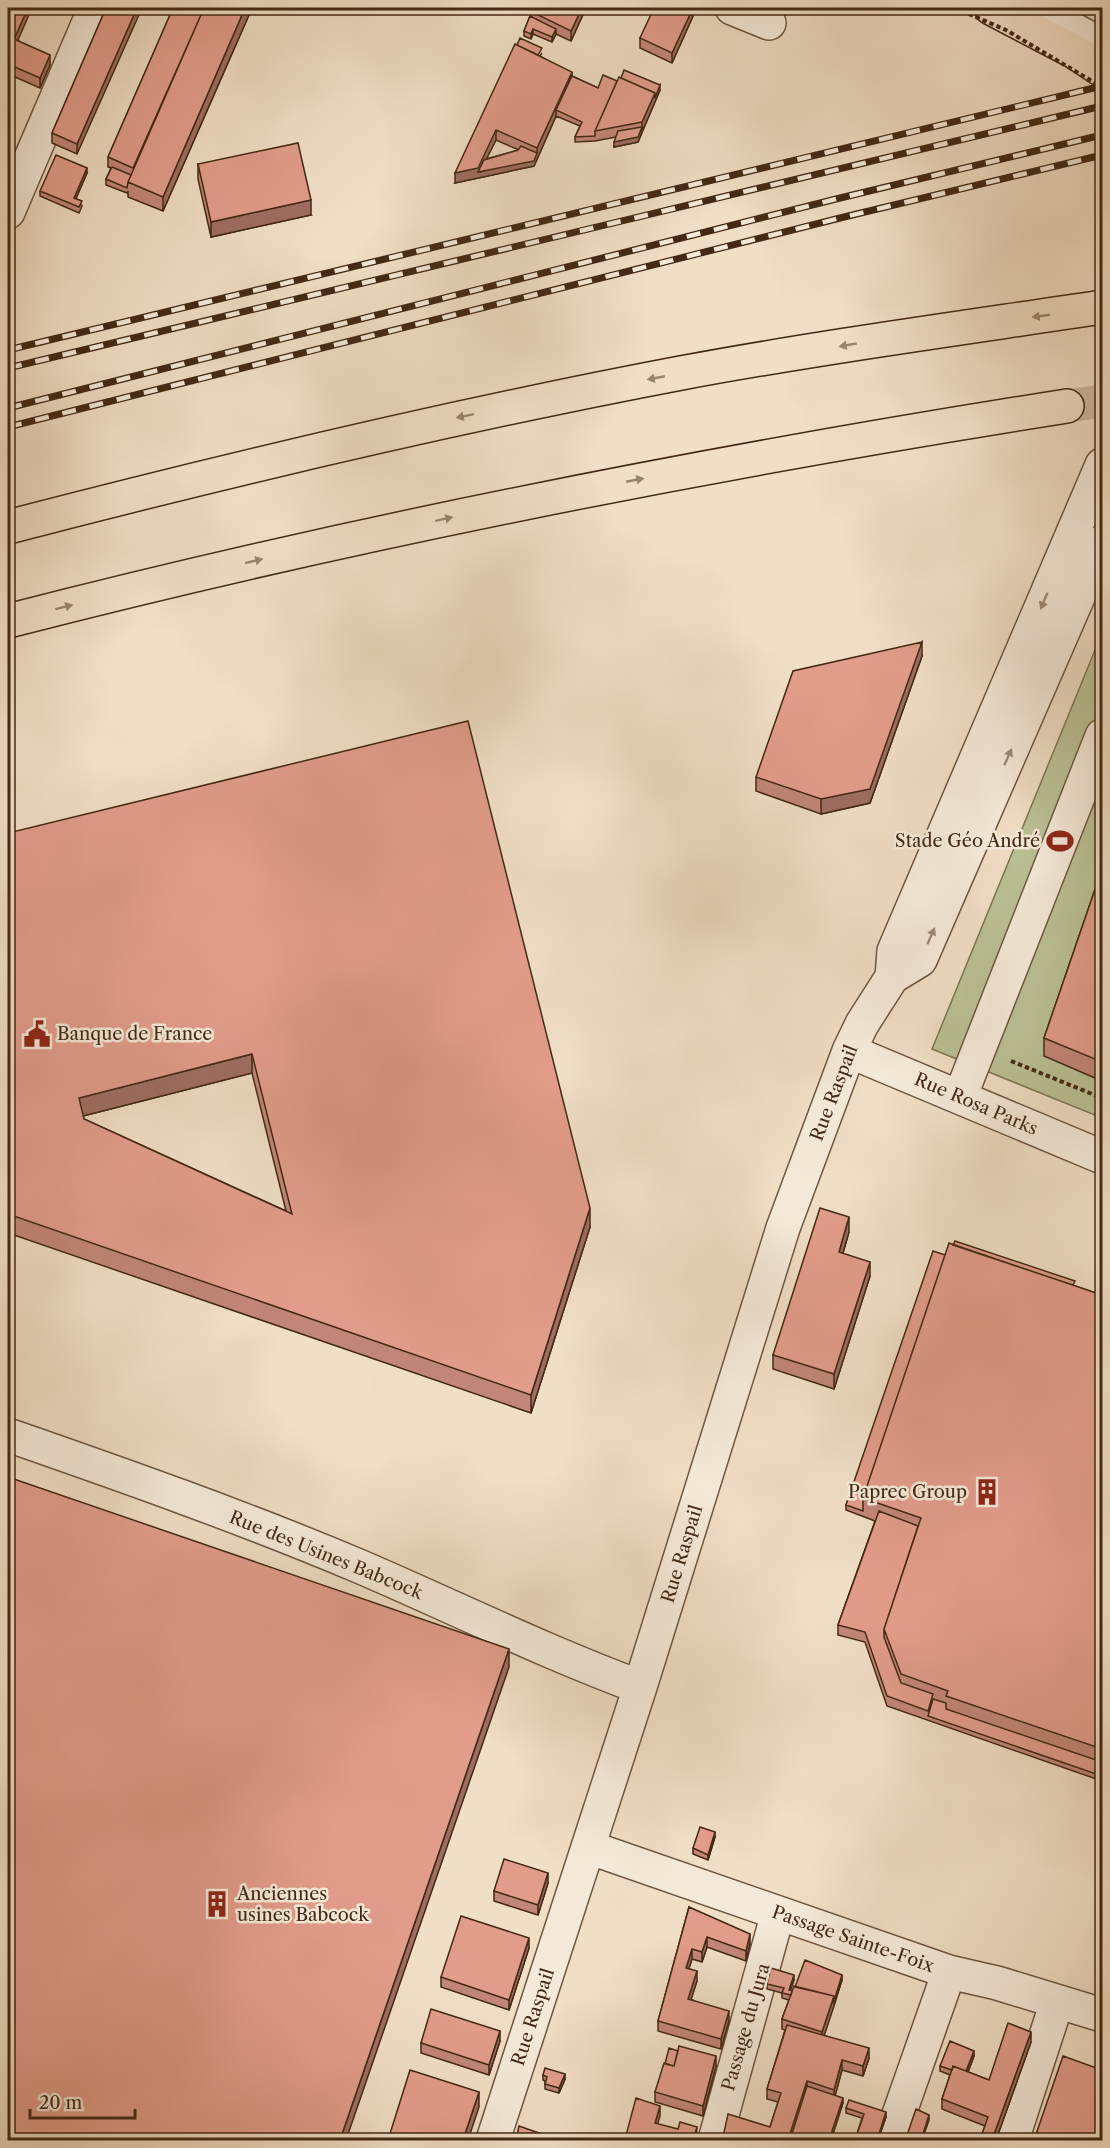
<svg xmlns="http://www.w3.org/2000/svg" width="1110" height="2148" viewBox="0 0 1110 2148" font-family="'Libre Caslon Text',serif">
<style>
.green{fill:#bac195;stroke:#7e7554;stroke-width:1.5}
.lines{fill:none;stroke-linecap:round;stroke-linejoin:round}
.highway-tunnel{stroke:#cdbaa2;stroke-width:33;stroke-dasharray:33 16;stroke-linecap:butt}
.minor-casing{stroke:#6e5640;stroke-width:36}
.major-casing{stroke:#432914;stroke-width:36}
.highway-casing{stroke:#432914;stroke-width:36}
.path{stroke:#432914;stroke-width:4;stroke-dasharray:4.5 3;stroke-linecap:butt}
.minor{stroke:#f5ead9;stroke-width:33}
.major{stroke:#f0dec5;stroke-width:33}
.highway{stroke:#f0dec5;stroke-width:33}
.tram{stroke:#432914;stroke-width:1.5}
.rail-casing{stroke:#432914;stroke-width:7}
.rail{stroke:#f5ead9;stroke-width:4.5;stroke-dasharray:14;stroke-linecap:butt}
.path-bridge{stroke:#432914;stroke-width:4;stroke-dasharray:4.5 3;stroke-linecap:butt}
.wall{fill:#c28678;stroke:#432914;stroke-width:1.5;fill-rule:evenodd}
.shaded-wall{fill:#9e6d61;stroke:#432914;stroke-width:1.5}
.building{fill:#e29c8b;stroke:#432914;stroke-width:1.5;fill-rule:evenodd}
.oneway{fill:#9a846c}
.oneway2{fill:#9c8a76}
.labels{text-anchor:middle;stroke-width:5;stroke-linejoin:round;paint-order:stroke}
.poi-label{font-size:18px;fill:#432914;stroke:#f5ead9;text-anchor:end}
.street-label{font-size:18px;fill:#432914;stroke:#f5ead9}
</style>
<rect width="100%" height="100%" fill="#f0dec5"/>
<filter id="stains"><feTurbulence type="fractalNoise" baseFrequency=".00333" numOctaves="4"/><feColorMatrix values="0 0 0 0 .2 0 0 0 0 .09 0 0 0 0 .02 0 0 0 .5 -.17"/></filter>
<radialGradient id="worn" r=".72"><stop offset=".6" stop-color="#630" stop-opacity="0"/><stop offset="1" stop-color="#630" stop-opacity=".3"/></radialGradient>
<!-- green -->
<path class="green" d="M1102 633V1118L932 1049Z"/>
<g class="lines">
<!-- highway-tunnel -->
<path class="highway-tunnel" d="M1067 406 1102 401"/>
<defs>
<path id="minor" d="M732 8 769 23
M1033 8 1102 45
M8 212 95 8
M892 977 894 951 1102 465
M849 1051 1102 1157
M960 1097 1102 736
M8 1435C126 1476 245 1518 361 1567 454 1607 545 1652 640 1687
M588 1847 949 1972 890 2140
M949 1972 997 1983 1102 2015
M493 2140 640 1687 783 1228 849 1051 862 1024 892 977 920 960 1102 542
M715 2140 778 1913
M1012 2140 1057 2002"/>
<path id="major" d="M991 8 1075 52 1102 70"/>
<path id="highway" d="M8 527C231 469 454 416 681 373 821 347 962 328 1102 307
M8 621C357 531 711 462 1067 406"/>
</defs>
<!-- minor casing -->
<use href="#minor" class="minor-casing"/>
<!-- major casing -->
<use href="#major" class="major-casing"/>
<!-- highway casing -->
<use href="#highway" class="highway-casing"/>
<!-- path -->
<path class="path" d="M1011 1061 1102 1098"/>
<!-- minor -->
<use href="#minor" class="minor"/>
<!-- major -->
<use href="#major" class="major"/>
<!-- highway -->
<use href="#highway" class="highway"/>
<!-- tram -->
<path class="tram" d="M1088 8 1102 17"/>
<defs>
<path id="rail" d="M8 350 1102 86
M8 368 1102 106
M8 408 836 199 1102 135
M8 427 840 218 1102 155"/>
</defs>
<!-- rail casing -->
<use href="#rail" class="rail-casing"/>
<!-- rail -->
<use href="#rail" class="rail"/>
<!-- path-bridge -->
<path class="path-bridge" d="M955 8 1006 30 1102 87"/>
</g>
<!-- wall -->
<path class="wall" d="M8 8 18 40 50 65 40 88 8 74Z
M106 8 77 154 52 143V133Z
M170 8H252L163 211 128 197V191L127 193 106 185V179L111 168 108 167V157L170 15Z
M586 8 571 41 556 34 552 42 533 34 531 39 524 36V31L530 16V11Z
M693 8V16L672 63 640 48V38Z
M542 53 540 56 572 76 598 88 617 81 660 90 638 142 614 147 616 137 595 141 575 142V137L580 126 556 116 534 166 455 183ZM496 140 519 150 486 159Z
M198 164 311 215 211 237 198 179Z
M87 173 76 198 82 206 79 213 40 196V191Z
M922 656 870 803 821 814 756 791V777Z
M8 833 590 1227 531 1413 8 1233ZM252 1073 286 1211 84 1119 83 1116Z
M1102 869V1081L1044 1056V1038Z
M849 1232 843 1253 870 1276 834 1389 773 1369V1355Z
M945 1255 1075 1286 1102 1295V1781L887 1706 865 1642 838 1635V1625L875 1521 846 1510V1505Z
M715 1837 708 1860 693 1854V1848Z
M548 1883 538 1915 494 1901V1891Z
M689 1907 750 1944 746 1961 707 1947 702 1962 692 1959 689 1968 697 1981 691 1999 729 2021 721 2049 658 2031V2021Z
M529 1948 509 2010 441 1987V1977Z
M794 1980 790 1990 792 1991 842 1980 824 2035 869 2058 863 2076 842 2070 835 2095 843 2103 831 2140H723V2137L770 2127 778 2102 767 2099V2089L785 2030 782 2029V2019L789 2000 782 1998V1993L767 1989V1984Z
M500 2041 489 2075 421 2053V2043Z
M1031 2042 996 2140H981V2137L985 2126 942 2109V2099L950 2075 940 2071V2066L974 2056 968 2072 989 2080Z
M716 2066 703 2116 655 2102V2092Z
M543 2075 565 2079 559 2093 545 2089V2081L543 2080Z
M846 2108 886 2117 878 2140H855L862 2118 846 2113Z"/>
<!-- shaded-wall -->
<path class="shaded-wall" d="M28 8H32L14 49V39Z
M137 8H142L77 154V144Z
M245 8H252L163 211V197Z
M582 8H586L571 41V31Z
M693 8V16L672 63V53Z
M533 29V34L531 39V34Z
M556 29V34L552 42V37Z
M50 55V65L40 88V78Z
M572 72V82L556 110V116L534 166 455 183V173L496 130V140L480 172 537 153V148Z
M660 85V90L642 132V122L655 93Z
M12 124V134L8 143V133Z
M642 127V132L638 142 614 147V142Z
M87 168V173L74 203V198Z
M311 200V215L211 237V222Z
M922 642V656L870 803 821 814V799Z
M252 1054V1073L79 1117V1098Z
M590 1208V1227L531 1413V1395Z
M849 1217V1232L839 1266V1252Z
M870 1262V1276L834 1389V1374Z
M509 1649V1667L346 2140H340Z
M715 1832V1837L708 1860V1855Z
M548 1873V1883L538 1915V1905Z
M750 1934V1944L746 1961V1951Z
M707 1937V1947L702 1962V1952Z
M529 1938V1948L509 2010V2000Z
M692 1949V1959L686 1978V1968Z
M697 1971V1981L688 2009V1999Z
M794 1975V1980L789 1995V1990Z
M842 1975V1980L834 2006V2001Z
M834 1996V2006L822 2042V2032Z
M729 2011V2021L721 2049V2039Z
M500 2031V2041L489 2075V2065Z
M1031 2032V2042L996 2140H992Z
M869 2048V2058L863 2076V2066Z
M974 2051V2056L965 2080V2075Z
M716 2056V2066L703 2116V2106Z
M842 2060V2070L834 2100V2090Z
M565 2074V2079L559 2093V2088Z
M807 2081V2091L791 2140H788Z
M479 2092V2107L468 2140H463Z
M843 2098V2103L831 2140H829Z
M660 2106V2116L655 2133V2123Z
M886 2112V2117L878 2140H877Z
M929 2115V2120L922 2140H921Z
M697 2127 696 2140H693Z"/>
<!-- building -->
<path class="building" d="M8 8H28L14 39 50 55 40 78 8 64Z
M106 8H137L77 144 52 133Z
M173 8H204L133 168 108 157Z
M204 8H245L163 197 128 182Z
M532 8H582L571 31 530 11Z
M654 8H693L672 53 640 38Z
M530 16 556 29 552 37 533 29 531 34 524 31Z
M520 38 542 48 538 55 517 45Z
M515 44 572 72 537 148 496 130 478 168 455 173Z
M624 70 660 85 655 98V93L621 78Z
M603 75 617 81 595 131V136L575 137 582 122 556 110 572 76 598 88Z
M619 77 655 93 642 122 595 131Z
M8 122 12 124 8 133Z
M642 127 638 137 614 142 618 131Z
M298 143 311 200 211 222 198 164Z
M521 146 537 153 534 161 478 172 484 160 518 150Z
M56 155 87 168 74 198 82 201 79 207 40 191Z
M112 167 131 175 128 182 127 188 106 179Z
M922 642 870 789 821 799 756 777 793 671Z
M468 721 590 1208 531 1395 8 1214V833ZM252 1054 292 1214 84 1119 79 1098Z
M1102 869V1062L1044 1038Z
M820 1208 849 1217 839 1252 870 1262 834 1374 773 1355Z
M955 1241 1075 1281 1073 1285 953 1245Z
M949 1243 1102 1295V1749L946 1696 948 1691 901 1674 884 1629 921 1518 863 1498Z
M933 1251 945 1255 863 1498V1511L846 1505Z
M8 1477 509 1649 340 2140H8Z
M879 1511 918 1526 884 1629V1637L901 1683 933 1694 928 1711 887 1696 865 1632 838 1625Z
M933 1699 946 1703V1709L1102 1762V1776L928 1716Z
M700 1827 715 1832 708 1855 693 1848Z
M504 1859 548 1873 538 1905 494 1891Z
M689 1907 750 1934 746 1951 707 1937 702 1952 692 1949 686 1968 697 1971 688 1999 729 2011 721 2039 658 2021Z
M461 1916 529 1938 509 2000 441 1977Z
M805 1960 842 1975 834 2001V1996L795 1987Z
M771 1968 794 1975 789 1990 792 1991 791 1995 782 1993 784 1988 767 1984Z
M794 1986 834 1996 822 2032 782 2019Z
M431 2009 500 2031 489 2065 421 2043Z
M1008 2023 1031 2032 992 2140H990L981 2137 988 2117 942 2099 953 2066 989 2080Z
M787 2025 869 2048 863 2066 842 2060 834 2090 807 2081 788 2140H736L723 2137 728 2114 770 2127 781 2093 767 2089Z
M950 2041 974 2051 966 2071 953 2066 952 2070 940 2066Z
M679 2046 716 2056 703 2106 655 2092 664 2063 674 2066Z
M669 2048 678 2051 674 2066 665 2064Z
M1063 2056 1102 2070V2140H1034Z
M545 2068 565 2074 559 2088 545 2084 547 2077 543 2075Z
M410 2070 479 2092 463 2140H388Z
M807 2086 843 2098 829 2140H790Z
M636 2098 660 2106 655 2123 678 2129 680 2122 697 2127 693 2140H628L625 2139Z
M849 2100 886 2112 877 2140H855L864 2114 846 2108Z
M916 2109 929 2115 921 2140H914L906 2138Z
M519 2126 559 2140H516Z
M905 2137 914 2140H904Z"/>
<!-- one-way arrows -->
<defs><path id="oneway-solid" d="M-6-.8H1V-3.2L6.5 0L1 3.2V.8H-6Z" transform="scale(1.5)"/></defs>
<g class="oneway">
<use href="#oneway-solid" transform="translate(1041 316) rotate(172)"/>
<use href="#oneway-solid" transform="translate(848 345) rotate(170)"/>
<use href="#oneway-solid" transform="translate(656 378) rotate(169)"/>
<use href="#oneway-solid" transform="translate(465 416) rotate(168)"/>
<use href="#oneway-solid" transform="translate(635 480) rotate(-11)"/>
<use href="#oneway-solid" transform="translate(444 519) rotate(-12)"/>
<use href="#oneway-solid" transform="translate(254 561) rotate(-13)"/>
<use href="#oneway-solid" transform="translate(64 607) rotate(-14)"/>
</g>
<g class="oneway2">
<use href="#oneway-solid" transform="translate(1044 601) rotate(113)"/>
<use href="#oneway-solid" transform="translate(1008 757) rotate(-66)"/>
<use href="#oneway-solid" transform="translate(931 936) rotate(-66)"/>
</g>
<!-- icons -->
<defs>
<symbol id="stadium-bare" viewBox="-9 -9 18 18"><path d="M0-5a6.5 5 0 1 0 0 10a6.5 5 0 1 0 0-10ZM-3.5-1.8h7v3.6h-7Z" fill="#8f2418" stroke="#f5ead9" stroke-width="2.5" paint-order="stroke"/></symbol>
<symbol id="civic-bare" viewBox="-9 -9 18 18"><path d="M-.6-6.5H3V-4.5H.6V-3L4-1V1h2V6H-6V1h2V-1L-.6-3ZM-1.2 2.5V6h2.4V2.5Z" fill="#8f2418" stroke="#f5ead9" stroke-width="2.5" paint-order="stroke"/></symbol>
<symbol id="building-bare" viewBox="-9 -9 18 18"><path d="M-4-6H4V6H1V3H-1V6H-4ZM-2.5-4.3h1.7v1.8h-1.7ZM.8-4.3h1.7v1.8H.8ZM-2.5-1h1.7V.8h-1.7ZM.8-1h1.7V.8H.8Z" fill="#8f2418" stroke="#f5ead9" stroke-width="2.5" paint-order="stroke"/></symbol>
</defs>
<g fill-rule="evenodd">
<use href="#stadium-bare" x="1041" y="822" width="38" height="38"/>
<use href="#civic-bare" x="18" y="1015" width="38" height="38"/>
<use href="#building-bare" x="968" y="1473" width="38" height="38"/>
<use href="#building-bare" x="198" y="1885" width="38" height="38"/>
</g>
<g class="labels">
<!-- poi labels -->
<g class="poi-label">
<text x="1040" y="847">Stade Géo André</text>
<text x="57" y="1040" text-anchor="start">Banque de France</text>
<text x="967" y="1498">Paprec Group</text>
<text x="237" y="1900" text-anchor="start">Anciennes<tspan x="237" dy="21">usines Babcock</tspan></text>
</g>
<!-- street labels -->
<g class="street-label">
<text transform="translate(834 1093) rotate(-69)" y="6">Rue Raspail</text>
<text transform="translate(976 1104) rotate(23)" y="6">Rue Rosa Parks</text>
<text transform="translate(682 1554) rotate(-73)" y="6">Rue Raspail</text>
<text transform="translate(326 1555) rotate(22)" y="6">Rue des Usines Babcock</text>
<text transform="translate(853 1939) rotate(19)" y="6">Passage Sainte-Foix</text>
<text transform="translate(533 2017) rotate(-72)" y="6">Rue Raspail</text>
<text transform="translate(746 2027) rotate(-74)" y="6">Passage du Jura</text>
</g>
</g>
<!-- margin -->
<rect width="1110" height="2148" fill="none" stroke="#f0dec5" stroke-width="30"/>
<rect x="9" y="9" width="1092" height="2130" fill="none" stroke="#432914" stroke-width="3"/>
<rect x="15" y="15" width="1080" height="2118" fill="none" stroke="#432914" stroke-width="1.5"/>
<!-- scale -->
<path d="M30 2109v9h105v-9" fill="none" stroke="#432914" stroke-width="3"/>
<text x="39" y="2109" font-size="18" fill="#432914" stroke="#f5ead9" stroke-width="4.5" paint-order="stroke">20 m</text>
<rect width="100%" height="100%" filter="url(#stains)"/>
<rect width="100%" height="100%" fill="url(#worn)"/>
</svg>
